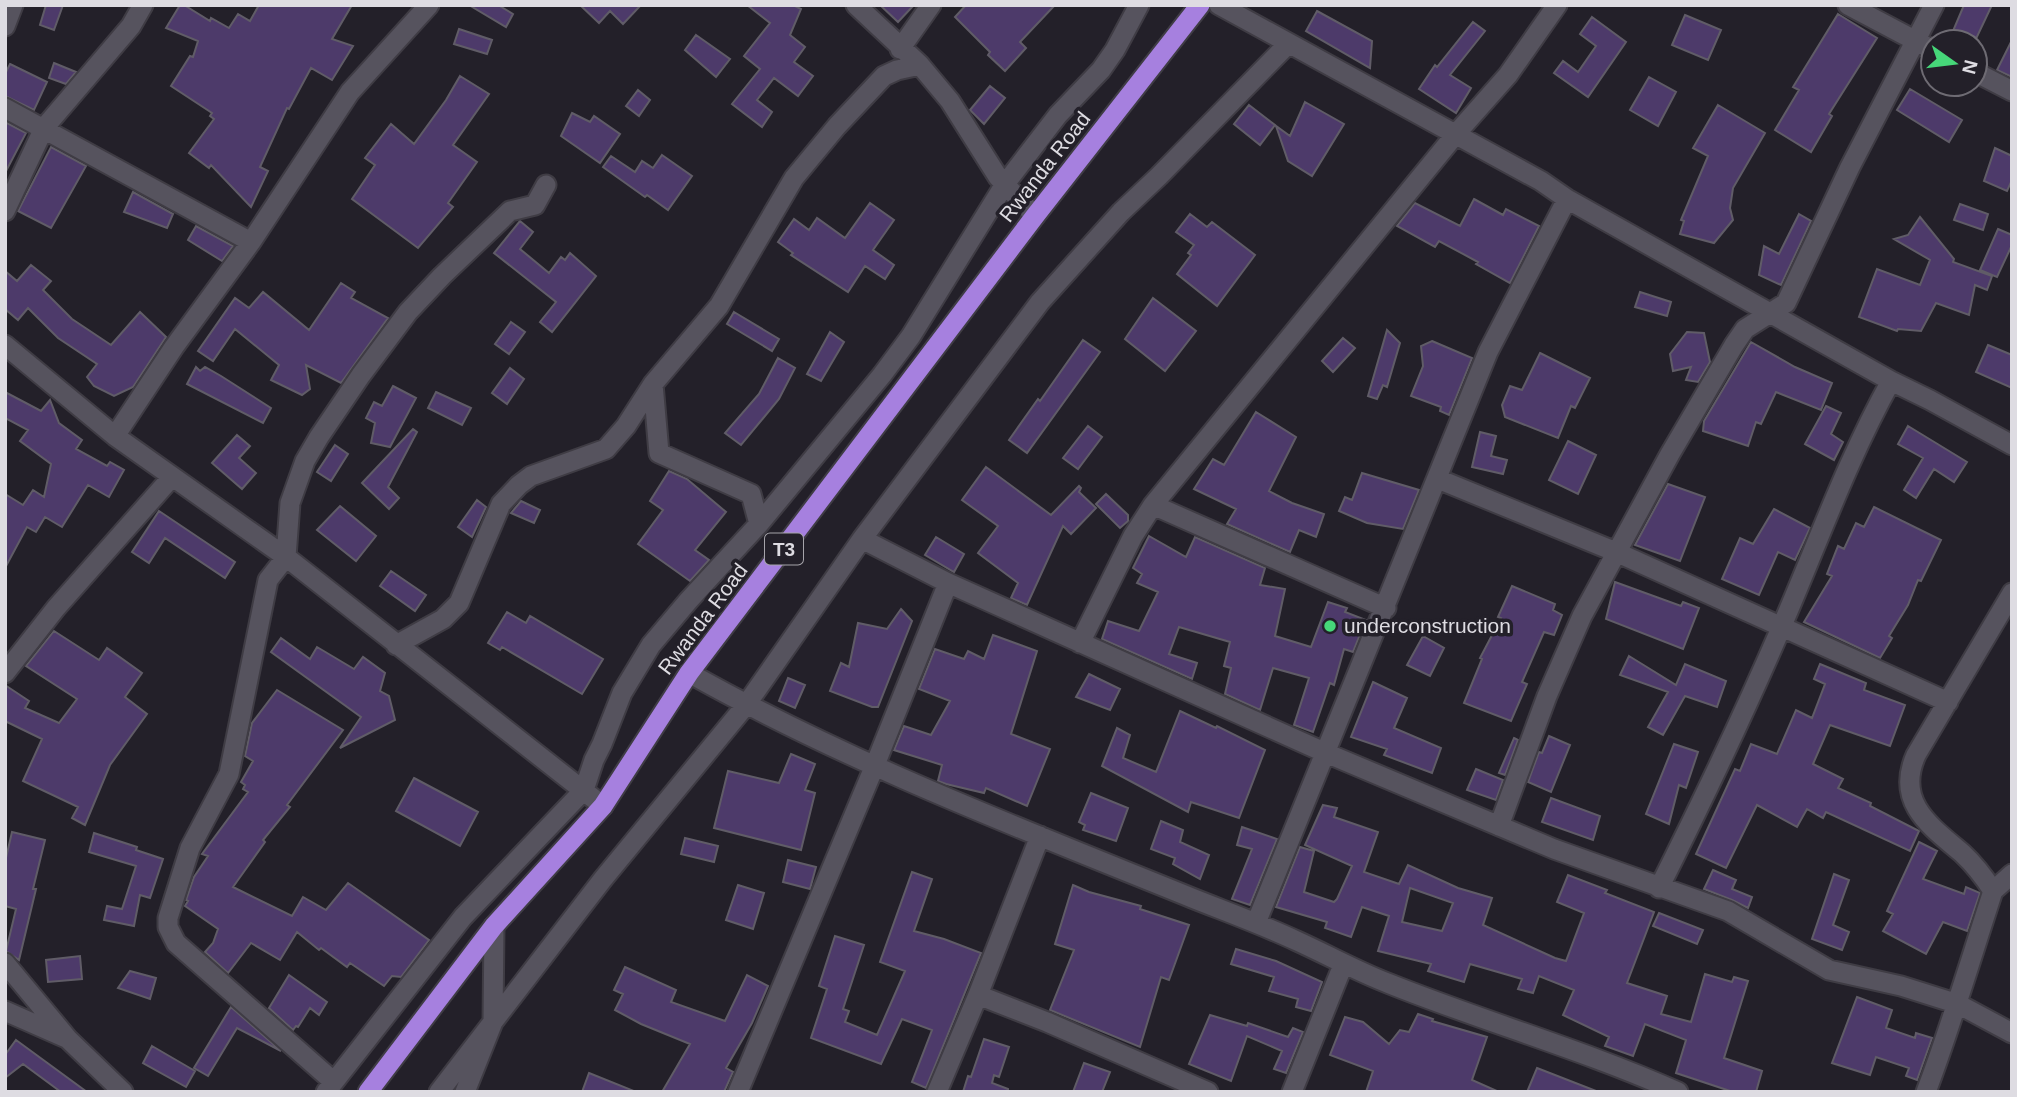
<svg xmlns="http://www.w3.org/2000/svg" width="2017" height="1097" viewBox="0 0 2017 1097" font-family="Helvetica,sans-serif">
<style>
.building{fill:#4d3a6a;stroke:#605c67;stroke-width:2;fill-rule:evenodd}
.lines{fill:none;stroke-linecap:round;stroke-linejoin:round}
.minor-casing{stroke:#3f3c44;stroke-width:23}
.trunk-casing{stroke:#3f3c44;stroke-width:23}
.minor{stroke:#56535e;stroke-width:19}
.trunk{stroke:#a680df;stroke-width:19}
.poi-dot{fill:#46d779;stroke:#232029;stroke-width:2.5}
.labels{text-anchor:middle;stroke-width:7;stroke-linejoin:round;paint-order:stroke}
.shield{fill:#232029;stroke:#a6a4aa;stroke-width:2}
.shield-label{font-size:19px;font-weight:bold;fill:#dedce2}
.street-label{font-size:21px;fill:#dedce2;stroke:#232029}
.poi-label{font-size:21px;fill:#dedce2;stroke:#232029;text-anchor:start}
</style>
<rect width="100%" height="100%" fill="#232029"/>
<!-- building -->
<path class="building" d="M46 5H63L54 30 40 25Z
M180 5H184L210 21 211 18 229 28 238 14 250 21 259 5H352L332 39 353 46 332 80 311 68 289 109 287 108 260 167 268 171 251 207 211 165 209 168 189 153 214 119 210 116 212 113 171 86 190 56 193 57 198 41 166 28Z
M469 5H498L513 14 506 27Z
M580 5H641L623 24 610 11 599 23Z
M747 5H793L801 9 790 35 805 47 794 62 813 76 798 96 774 78 757 100 772 112 762 127 732 104 760 69 744 56 770 23Z
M880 5H914L898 22Z
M966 5H1055L1020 42 1026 48 1005 71 988 55 990 52 955 17Z
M1964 5H1992L1975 41 1953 31Z
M1317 11 1372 41 1370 68 1306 31Z
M1838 14 1877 38 1829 114 1832 116 1811 152 1775 130 1799 90 1793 87Z
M1685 15 1721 30 1708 60 1672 45Z
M1592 17 1626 42 1588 97 1554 73 1563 61 1578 72 1596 46 1580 34Z
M1473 22 1485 31 1450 75 1471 88 1456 113 1419 89 1435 65 1437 67Z
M459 29 492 40 487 54 454 44Z
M696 35 730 59 716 77 685 50Z
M2012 40V77L1997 70Z
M54 63 76 72 66 84 49 78Z
M10 64 47 82 34 110 5 96V74Z
M460 76 489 94 453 145 477 162 448 203 453 207 418 248 352 199 375 165 365 158 391 124 414 144 446 100Z
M1649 77 1676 92 1658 126 1630 110Z
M990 86 1005 98 984 124 970 110Z
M1910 89 1962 120 1949 142 1897 110Z
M638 90 650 100 639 116 626 106Z
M1305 102 1344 124 1312 176 1288 161 1276 126 1290 136Z
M1249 105 1275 125 1260 145 1234 124Z
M1718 105 1765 133 1733 188 1730 208 1733 220 1714 243 1680 234 1684 221 1681 220 1708 156 1693 148Z
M572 113 590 122 594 116 620 134 600 163 561 136Z
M5 122 26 133 5 173Z
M51 147 86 166 51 228 18 211Z
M1995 148 2012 156V180L2007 191 1984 181Z
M662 155 692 176 668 210 647 195 645 197 603 167 611 156 635 172 642 161 653 168Z
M133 192 173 214 167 228 124 212Z
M1474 199 1503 215 1506 209 1539 226 1510 283 1476 264 1478 262 1439 241 1435 247 1397 226 1415 203 1460 226Z
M870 203 894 220 873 250 894 265 885 279 865 266 848 292 791 255 793 253 778 242 794 219 809 230 817 218 845 238Z
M1960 204 1988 214 1983 230 1954 220Z
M1190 214 1207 227 1212 222 1255 255 1217 306 1177 274 1191 255 1188 253 1194 245 1176 232Z
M1799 214 1811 221 1781 285 1759 275 1764 246 1779 254Z
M1920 217 1954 259 1953 262 1992 276 1987 290 1975 285 1969 315 1936 303 1921 331 1898 329 1897 331 1859 317 1877 269 1920 285 1930 260 1894 239 1908 235Z
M520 221 533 232 520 249 549 273 561 257 565 260 570 253 596 276 552 332 540 322 556 302 494 253Z
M196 226 233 246 222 261 188 240Z
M1998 229 2012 235V245L1997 277 1980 270Z
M31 265 51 281 43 290 72 319 111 345 140 312 166 337 133 387 114 396 94 386 87 377 97 364 58 338 28 308 18 320 5 309V271L17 281Z
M341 283 355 292 351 298 388 318 341 383 306 365 310 389 302 395 271 380 279 365 235 329 213 361 198 351 235 298 249 308 263 292 309 330Z
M1640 292 1671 302 1667 316 1635 307Z
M1153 298 1196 331 1165 371 1125 339Z
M734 312 779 339 772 351 727 324Z
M511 322 525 332 509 354 495 344Z
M1387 330 1400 343 1387 387 1383 385 1377 399 1368 396Z
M830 332 844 342 821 381 807 374Z
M1687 332 1704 333 1710 362 1698 382 1686 380 1691 367 1673 371 1670 354Z
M1343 338 1355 348 1333 372 1322 361Z
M1083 340 1100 352 1027 453 1009 440 1038 399 1040 401Z
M1432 341 1472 358 1449 415 1440 411 1441 407 1411 396 1423 366 1421 346Z
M1751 342 1795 367 1832 383 1821 410 1776 392 1761 424 1756 422 1748 446 1703 431 1704 421Z
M1988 345 2012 355V388L1976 372Z
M1540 353 1590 378 1575 408 1571 406 1558 438 1505 417 1502 405 1510 386 1522 390Z
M778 358 795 368 779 399 741 445 725 433 759 394Z
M196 367 200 371 205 367 221 376 271 408 263 423 187 384Z
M510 368 524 379 507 404 492 393Z
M393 386 416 398 390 447 371 443 375 423 366 418 374 402 382 406Z
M5 392 41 411 50 400 59 423 82 440 76 449 107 466 110 462 124 470 109 497 88 485 62 527 45 517 36 532 27 527 5 568V494L23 505 33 490 44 497 51 464 20 441 28 430 5 418Z
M436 392 471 408 462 425 428 408Z
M1826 406 1841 413 1831 434 1843 442 1834 460 1805 444Z
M1256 412 1296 437 1269 491 1292 503 1324 514 1316 537 1299 530 1290 552 1227 524 1236 509 1194 489 1213 459 1224 465Z
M1088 426 1102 437 1078 469 1063 458Z
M1908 426 1967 462 1954 482 1934 469 1916 498 1904 490 1923 458 1898 444Z
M413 429 417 432 388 487 399 498 389 509 362 483Z
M1480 432 1496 436 1491 456 1507 460 1503 474 1472 467Z
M237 435 250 446 239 458 256 473 242 489 212 463Z
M1568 441 1596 455 1578 494 1549 480Z
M335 445 348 454 331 481 317 472Z
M986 467 1051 515 1079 486 1081 488 1079 492 1096 508 1071 534 1063 526 1027 605 1011 598 1018 583 978 553 998 526 962 500Z
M669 471 687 479 726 512 695 550 709 560 690 581 638 544 663 510 650 501Z
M1362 473 1419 490 1403 529 1367 523 1339 511 1345 497 1352 500Z
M1668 484 1705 497 1680 561 1635 545Z
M1106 494 1128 515V521L1120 528 1096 504Z
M477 500 486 507 472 537 458 527Z
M521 501 540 510 534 523 511 513Z
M340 506 376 536 356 561 317 530Z
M1874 507 1941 540 1921 581 1918 580 1908 605 1889 636 1892 638 1880 658 1804 622 1832 576 1827 574 1838 546 1844 549 1856 523 1864 527Z
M1774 509 1810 528 1795 560 1778 552 1759 595 1722 579 1740 538 1753 544Z
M159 511 235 562 225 578 165 538 149 563 132 552Z
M1149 536 1186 557 1195 537 1265 568 1260 585 1285 589 1275 636 1311 647 1328 602 1347 608 1345 612 1366 620 1353 652 1344 649 1334 685 1330 683 1313 732 1294 725 1309 678 1273 668 1260 710 1225 694 1231 668 1224 666 1230 642 1179 627 1169 654 1197 663 1192 679 1102 639 1108 621 1139 631 1158 592 1137 583 1142 574 1133 568Z
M936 537 964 554 954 572 925 555Z
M391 571 426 595 415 611 380 586Z
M1615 582 1681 606 1683 602 1699 608 1683 649 1606 619Z
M1512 586 1555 604 1553 610 1562 615 1554 635 1544 632 1522 682 1527 684 1511 721 1464 703 1482 659 1480 658 1501 618 1498 617Z
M901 609 912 621 878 707H872L830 691 841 663 849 667 858 623 887 629Z
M507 612 526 623 530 616 603 659 582 694 502 647 500 650 488 643Z
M54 631 99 660 107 648 142 673 125 697 147 714 110 765 85 825 72 818 78 807 23 781 42 739 5 721V685L29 701 25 708 59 723 77 699 26 666Z
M993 635 1037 651 1011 734 1050 749 1027 806 986 788 984 793 946 784 938 781 942 765 894 750 904 726 931 735 950 701 919 689 935 649 964 659 968 651 984 659Z
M1423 636 1444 648 1430 676 1407 665Z
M281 638 310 659 317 647 354 669 363 657 385 673 380 691 389 696 395 720 340 748 361 717 271 652Z
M1629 656 1676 685 1685 664 1726 681 1717 707 1685 696 1663 735 1648 727 1668 692 1620 675Z
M1820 664 1866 683 1864 690 1905 705 1890 746 1830 725 1813 764 1843 779 1838 788 1871 803 1870 806 1919 831 1910 851 1826 812 1823 818 1807 809 1797 827 1757 805 1726 868 1696 854 1735 769 1740 771 1751 744 1777 754 1796 710 1812 718 1825 684 1814 679Z
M1089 674 1120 689 1110 710 1076 697Z
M788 678 805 685 795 708 779 701Z
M1373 682 1407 698 1394 728 1441 748 1432 773 1384 755 1387 749 1351 737Z
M277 690 343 730 287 805 290 807 263 840 265 842 233 887 292 916 303 897 326 910 348 883 429 940 401 977 392 976 384 986 350 963 347 967 321 948 319 950 297 932 280 960 251 943 228 973 205 952 213 943 218 929 185 906 188 901 186 900 194 877 208 856 202 854 248 792 243 789 245 785 241 782 253 761 245 756 252 723Z
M1180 711 1216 728 1217 726 1265 750 1239 818 1191 802 1188 812 1102 766 1117 728 1130 735 1123 758 1156 772Z
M1549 736 1570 745 1551 792 1528 782 1539 752 1542 753Z
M1514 738 1518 740 1505 775 1499 773Z
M1674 744 1698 752 1686 788 1679 785 1669 824 1646 814Z
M791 754 815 764 805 790 815 793 801 850 714 828 728 771 779 783Z
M1476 769 1503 780 1496 800 1467 790Z
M414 778 478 812 460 846 396 811Z
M1091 793 1128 808 1116 841 1083 830 1085 825 1079 822Z
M1551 798 1600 816 1593 840 1542 822Z
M1323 805 1337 808 1334 817 1378 832 1364 872 1399 884 1408 865 1458 888 1492 898 1483 925 1555 958 1566 961 1584 913 1557 902 1568 875 1607 890 1605 893 1654 912 1627 983 1667 996 1661 1014 1691 1022 1705 974 1732 982 1734 977 1748 981 1724 1058 1762 1071 1756 1092H1733L1676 1073 1686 1040 1645 1024 1633 1056 1605 1046 1609 1037 1563 1015 1574 990 1539 976 1533 993 1518 989 1522 979 1470 964 1464 982 1428 971 1431 964 1378 951 1389 916 1362 907 1351 937 1325 928 1327 922 1276 907 1300 847 1314 851 1304 892 1334 902 1337 899 1352 866 1305 845ZM1410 888 1453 903 1442 931 1402 922Z
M1161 821 1183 830 1180 842 1209 855 1200 879 1173 864 1175 858 1151 849Z
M1242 827 1277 839 1250 905 1232 899 1252 849 1237 845Z
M12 832 45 840 33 889H36L19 960 6 951 16 909 5 906V862Z
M94 833 137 847 136 850 163 859 150 898 140 895 134 926 104 920 107 906 122 909 136 866 89 852Z
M685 838 718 846 714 862 681 854Z
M1919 842 1937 851 1923 879 1964 894 1966 887 1980 893 1967 931 1943 922 1926 954 1883 931 1893 914 1887 911Z
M788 860 816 867 810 889 783 882Z
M1713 870 1736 880 1732 889 1752 897 1748 908 1732 900 1704 889Z
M912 872 932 879 914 931 944 939 981 953 926 1088 912 1082 932 1030 902 1019 881 1064 811 1038 827 989 819 986 835 936 864 945 843 1009 849 1011 845 1022 877 1035 905 971 880 962Z
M1834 874 1849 880 1833 925 1849 932 1842 950 1812 939Z
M738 885 764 893 753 929 726 920Z
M1073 885 1089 892 1141 906 1140 909 1189 925 1169 980 1161 977 1140 1047 1050 1010 1074 950 1055 944Z
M1659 913 1703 930 1697 944 1653 926Z
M1236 949 1276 961 1322 982 1311 1011 1296 1007 1298 999 1269 991 1274 977 1231 964Z
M80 956 82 979 48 982 46 960Z
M625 967 676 990 671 1002 725 1021 747 975 768 986 752 1023 726 1068 733 1072 724 1092H662L690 1044 641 1024 615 1010 623 994 614 990Z
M130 971 156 978 150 999 118 988Z
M289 975 327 1002 319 1015 310 1008 298 1027 296 1026 293 1030 269 1008Z
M1857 997 1892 1010 1886 1028 1915 1038 1916 1033 1932 1038 1917 1080 1906 1076 1909 1068 1876 1057 1870 1075 1832 1063Z
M231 1007 281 1051 237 1028 208 1076 194 1068Z
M1418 1014 1433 1019 1432 1021 1487 1037 1472 1080 1499 1092H1366L1373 1071 1330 1055 1345 1017 1363 1022 1389 1044 1400 1030 1409 1032Z
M1210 1015 1247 1026 1248 1023 1288 1037 1293 1028 1303 1032 1286 1073 1274 1069 1282 1051 1247 1036 1231 1081 1189 1064Z
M984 1039 1009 1047 999 1077 994 1075 992 1083 1008 1089V1092H963L968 1076 971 1077Z
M16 1040 87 1092H61L23 1064 5 1078V1055Z
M152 1046 195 1071 186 1087 143 1063Z
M1084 1063 1110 1072 1102 1092H1073Z
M1537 1068 1596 1091V1092H1527Z
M589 1073 634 1091 633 1092H582Z"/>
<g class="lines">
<defs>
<path id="minor" d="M856 5 920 65 950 101 998 177 1035 216
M1219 5 1541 181 1567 199 1891 381 1930 400 2012 445
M1848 5 1933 50
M5 26 13 5
M900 49 931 5
M1975 72 2012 91
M5 108 251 242
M5 211 44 128 131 26 143 5
M5 345 115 436 286 557 603 806
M653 384 659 453 751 494 759 524
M115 436 174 347 251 242 350 92 429 5
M1438 479 1616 552 1948 702
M1153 505 1386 608
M862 539 948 583 1326 753 1554 849 1728 911 1829 970 1901 986 1958 1004 2012 1033
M1080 643 1133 536 1153 505 1455 135 1508 75 1557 5
M396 645 443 619 459 603 501 504 519 485 531 476 606 449 626 426 653 384 719 306 794 178 837 126 884 76 897 70 920 65
M5 673 56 608 171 478
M689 673C849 763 1022 829 1192 898 1227 912 1263 925 1297 941 1328 955 1358 972 1390 984 1485 1022 1584 1050 1678 1092
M1499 826 1547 696 1582 616 1670 454 1734 345 1745 329 1786 303 1850 167 1934 5
M1659 888C1702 802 1743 716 1781 628 1817 545 1847 460 1891 381
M1993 891 2012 874
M1256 923 1488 352 1567 199
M5 963 68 1039 123 1092
M978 995 1047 1022 1208 1092
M5 1011 64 1037
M334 1082 176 943 168 927V918L190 848 229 774 268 580 286 557 290 503 305 461 319 437 361 375 408 312 442 276 510 211 535 205 546 185
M326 1092 463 917 584 790 594 760 602 744 622 693 651 645 689 600 759 524 882 375 911 336 1005 184 1058 115 1101 70 1115 50 1139 5
M439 1092 603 879 746 705 862 539 1040 302 1121 212 1159 176 1288 44
M465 1092 493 1022 494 926
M738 1092 875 765 948 583
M937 1092 978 995 1040 836
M1292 1092 1343 965
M1926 1092C1951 1026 1971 958 1993 891 1984 877 1975 865 1962 853 1930 826 1895 802 1916 755L2012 593"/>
<path id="trunk" d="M368 1092 494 926 603 806 689 673 1035 216 1200 5"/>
</defs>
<!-- minor casing -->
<use href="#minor" class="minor-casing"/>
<!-- trunk casing -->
<use href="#trunk" class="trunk-casing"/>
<!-- minor -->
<use href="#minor" class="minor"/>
<!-- trunk -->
<use href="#trunk" class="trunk"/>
</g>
<!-- markers -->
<circle class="poi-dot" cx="1330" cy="626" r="7"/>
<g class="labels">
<!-- shield labels -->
<rect class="shield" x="765" y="533.5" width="38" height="31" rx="5"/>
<g class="shield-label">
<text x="784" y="556">T3</text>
</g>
<!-- street labels -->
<g class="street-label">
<text transform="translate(1045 167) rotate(-52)" y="7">Rwanda Road</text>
<text transform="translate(703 619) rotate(-53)" y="7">Rwanda Road</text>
</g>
<!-- poi labels -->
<g class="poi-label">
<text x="1344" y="633">underconstruction</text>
</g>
</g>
<!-- border -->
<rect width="2017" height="1097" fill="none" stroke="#dedce2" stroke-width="14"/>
<!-- north arrow -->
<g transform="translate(1954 63) rotate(104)"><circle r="33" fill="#232029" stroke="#6e6b73" stroke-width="2"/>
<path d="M0-5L12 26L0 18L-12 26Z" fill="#46d779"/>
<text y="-10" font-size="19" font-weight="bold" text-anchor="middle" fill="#dedce2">N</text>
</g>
</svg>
